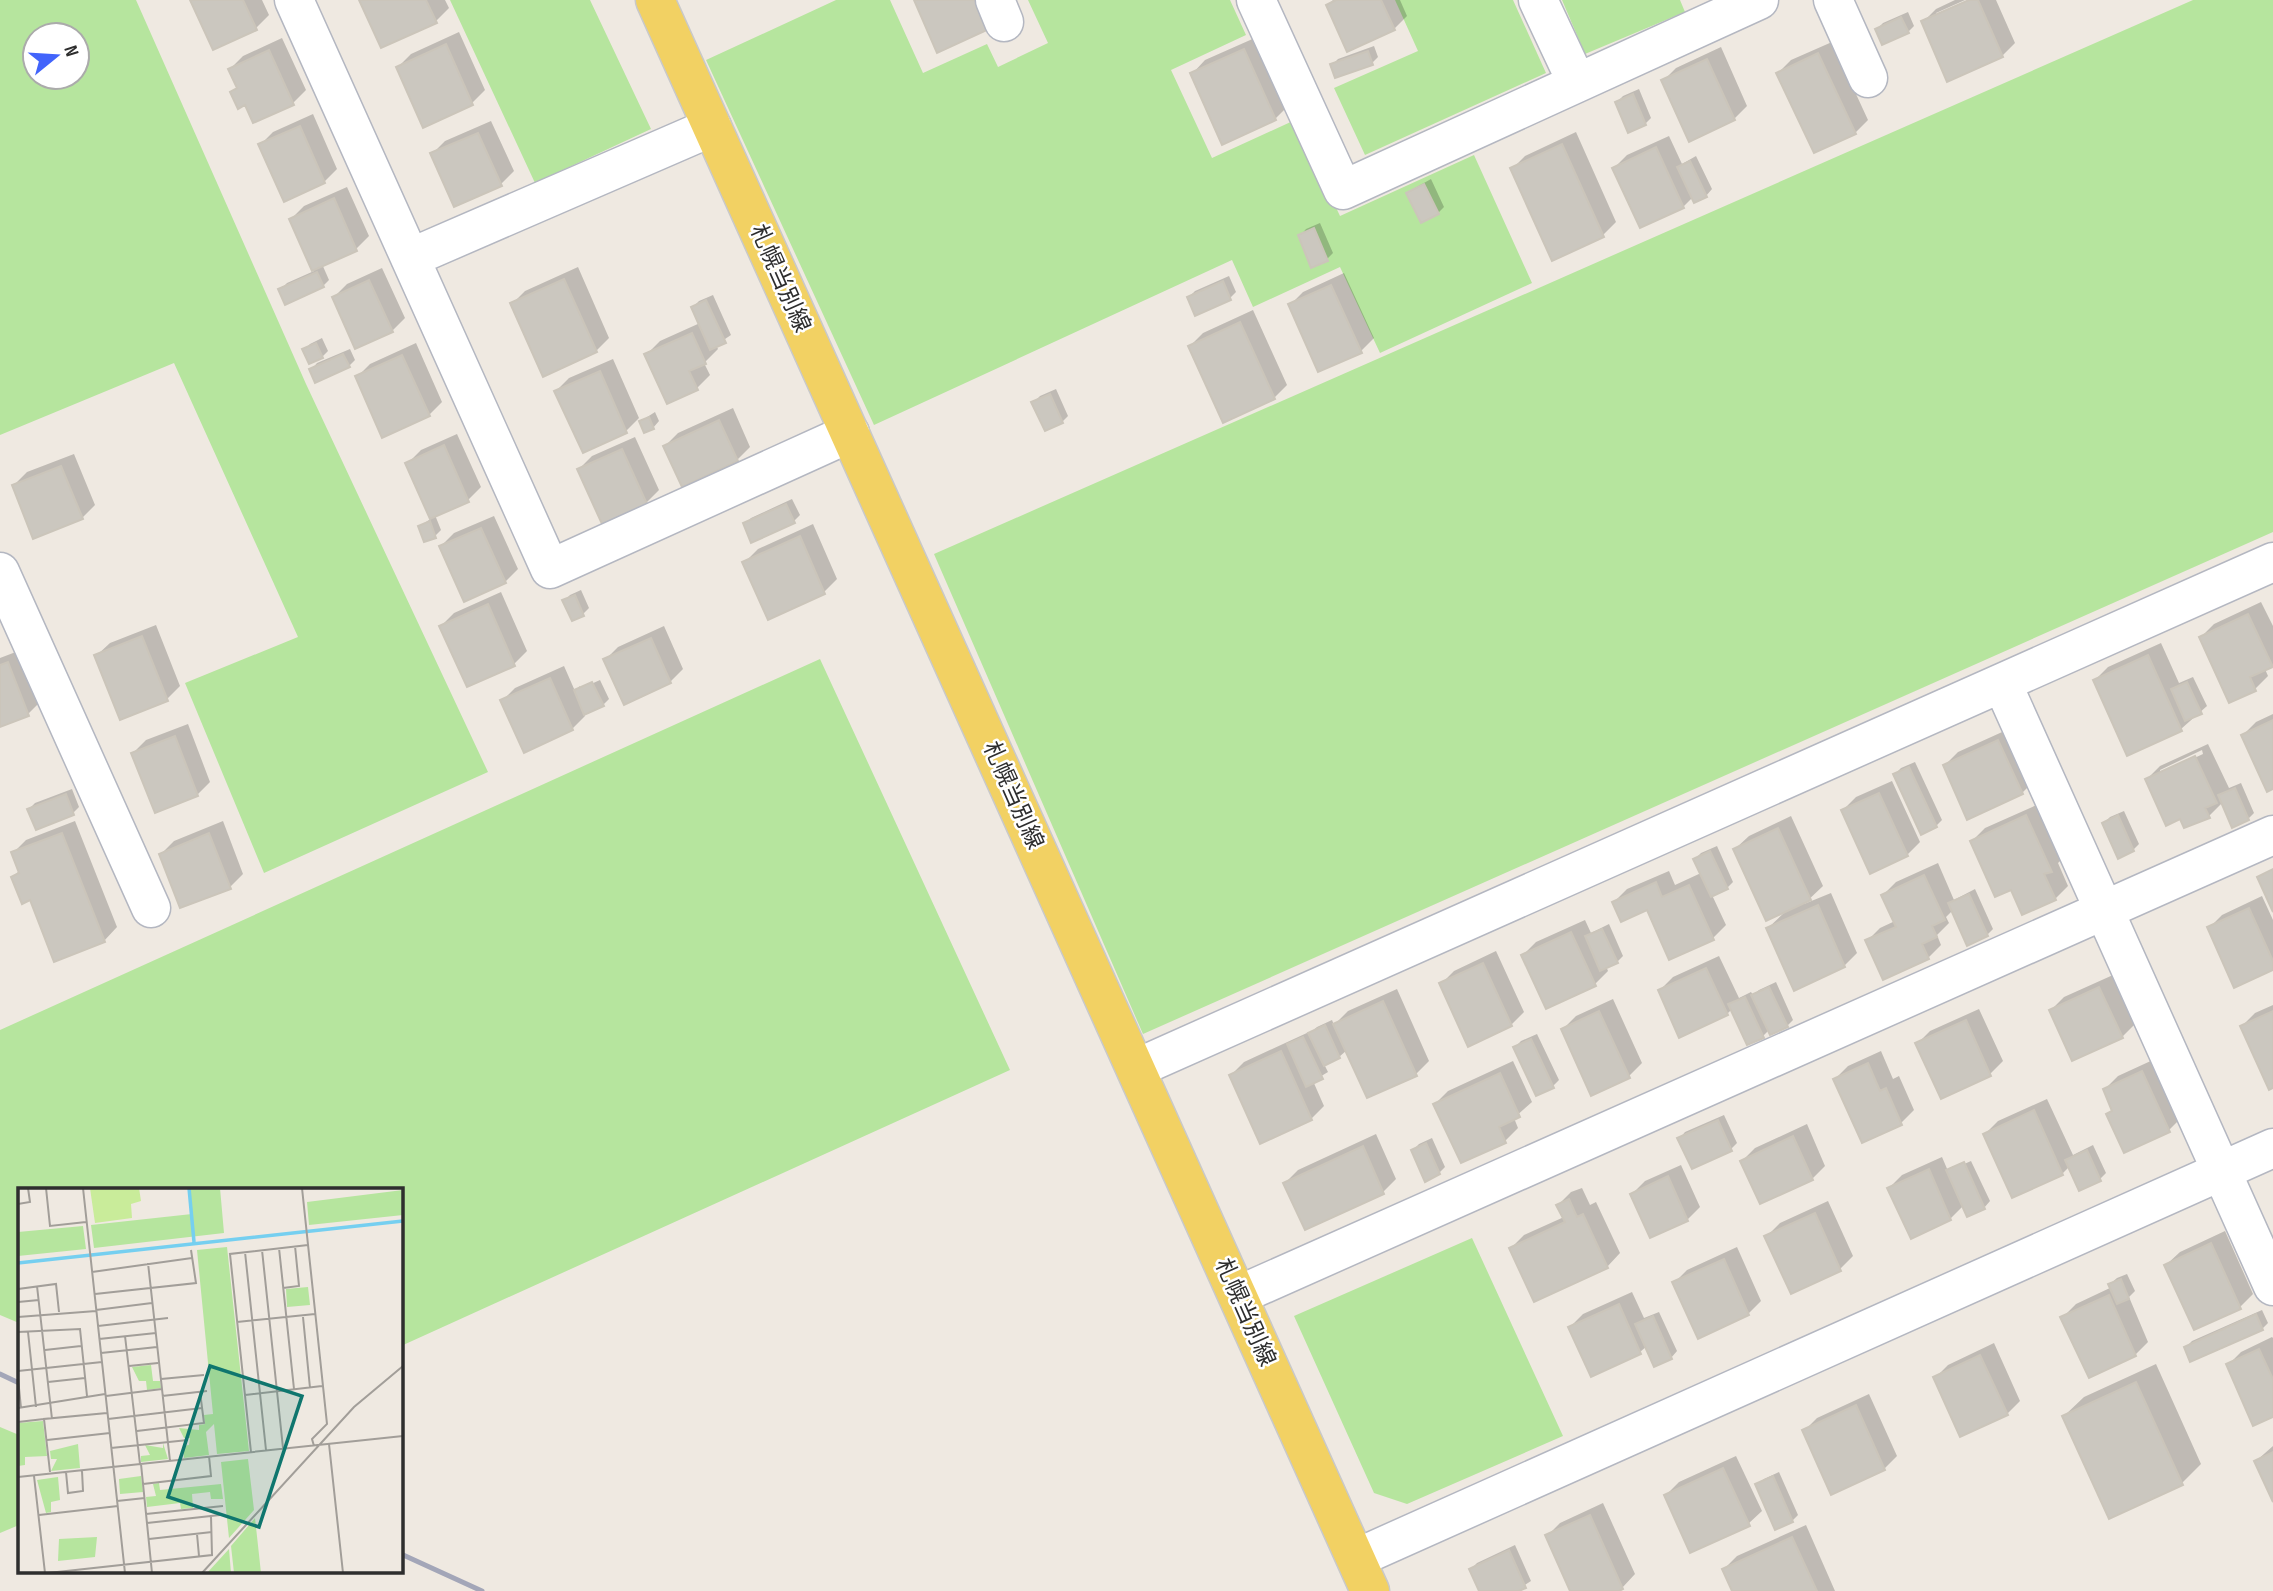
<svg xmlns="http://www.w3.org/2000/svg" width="2273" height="1591" viewBox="0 0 2273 1591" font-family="'Sofia Sans Condensed','Noto Sans JP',sans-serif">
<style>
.green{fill:#b6e59e;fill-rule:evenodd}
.shadow{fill:#0003;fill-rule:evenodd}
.building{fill:#cbc7bf;stroke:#cbc5ba;stroke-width:2}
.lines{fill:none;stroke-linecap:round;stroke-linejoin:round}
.minor-casing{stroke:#b4b7c1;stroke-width:41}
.major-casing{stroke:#c9c9c9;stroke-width:41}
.minor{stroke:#fff;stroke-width:38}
.major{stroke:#f2d163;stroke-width:38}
.rail{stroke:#a3a6b8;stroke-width:5}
.labels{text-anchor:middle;stroke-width:5;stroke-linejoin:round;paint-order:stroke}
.street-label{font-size:23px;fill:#2e2e2e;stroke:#fff}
.inset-river{fill:none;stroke:#75cff0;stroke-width:3.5}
.inset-road{fill:none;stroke:#a29e99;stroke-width:2}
.view{fill:#0f766e;fill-opacity:0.15;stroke:#0f766e;stroke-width:3.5}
.inset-edge{fill:none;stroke:#2e2e2e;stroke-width:3.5}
</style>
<rect width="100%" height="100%" fill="#efe9e1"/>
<!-- green -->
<path class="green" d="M0 0H136L306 384 488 772 264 873 185 683 298 637 174 363 0 435ZM35 35H77V77H35Z
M450 0H590L651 129 535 183Z
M836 0H890L923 73 987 44 998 67 1048 43 1028 0H1230L1246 35 1171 70 1212 158 1295 120 1340 216 1474 155 1532 283 1380 353 1340 267 1253 307 1232 260 874 425 706 60Z
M1395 0H1513L1546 73 1365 155 1334 88 1418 51Z
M1562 0H1680L1685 12 1585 54Z
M2193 0H2273V532L1143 1034 934 554Z
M820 659 1010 1070 401 1346V1190H19V1323L0 1315V1030Z
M1472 1238 1563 1436 1407 1504 1374 1493 1294 1316Z
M0 1427 19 1435V1525L0 1533Z"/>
<!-- shadow -->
<path class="shadow" d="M192 0H262L269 15 256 28Z
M361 0H445L449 8 436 21Z
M1333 0H1400L1407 16 1394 29 1328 5Z
M1955 0H1965L1936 13V17L1973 0H1996L2015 43 2002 56 1923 22 1936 9Z
M1908 12 1914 26 1908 32 1877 29 1883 23Z
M459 32 485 90 472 103 398 67 411 54Z
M1257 37 1288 106 1275 119 1192 74 1205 60Z
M282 38 306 90 293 103H246L232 92 238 86 230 69 243 56Z
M1832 42 1868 120 1855 133 1778 73 1791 60Z
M1374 46 1378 57 1372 63 1332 65 1338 59Z
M1721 47 1747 106 1734 119 1663 81 1676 68Z
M1639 89 1651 118 1645 124 1617 102 1623 96Z
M313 114 337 169 324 182 260 145 273 132Z
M491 121 514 171 501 184 432 154 445 141Z
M1576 132 1616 222 1603 235 1512 169 1525 156Z
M1669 136 1682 164 1696 156 1712 189 1706 196 1693 197 1683 207 1614 168 1627 155Z
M1431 179 1444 207 1438 213 1408 194 1415 188Z
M347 187 369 236 356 249 322 264 329 280 323 286 281 289 287 283 314 271 291 219 304 206Z
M1320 223 1333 253 1327 259 1300 236 1306 229Z
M578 267 609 338 596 351 512 304 525 291Z
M382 268 405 318 392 331 334 297 347 284Z
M1344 273 1374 338 1361 351 1290 305 1303 292Z
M1229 276 1236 292 1230 298 1189 297 1195 291Z
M713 295 731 335 716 345 718 349 704 363 710 375 697 388 647 354 660 341 700 323 693 307 699 301Z
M1253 310 1287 385 1274 398 1190 346 1203 333Z
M322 338 328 351 322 357 304 350 310 344Z
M416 343 442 402 429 415 357 377 370 364Z
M350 349 355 360 349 366 311 370 317 363Z
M613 359 639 418 626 431 556 391 569 378Z
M1056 389 1068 416 1062 422 1034 402 1040 396Z
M733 408 750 447 737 460 665 446 678 433Z
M655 412 659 421 653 428 641 421Z
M457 434 481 487 468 500 435 515 441 530 435 536 420 526 432 518 408 463 421 450Z
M635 437 659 490 646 503 579 469 592 456Z
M74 454 95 505 82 518 14 485 27 472Z
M792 499 800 515 794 521 745 524 751 518Z
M494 516 518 569 505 582 441 546 454 533Z
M813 524 837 579 824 592 769 618 745 562 758 549Z
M581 590 589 608 583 614 564 601 570 595Z
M501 592 527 651 514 664 441 626 454 613Z
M2261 602 2273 626V665L2265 669 2268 676 2255 689 2201 637 2214 624Z
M156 625 180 686 167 699 96 656 110 643Z
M664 626 683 669 670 682 605 660 618 647Z
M2161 643 2179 683 2193 677 2207 706 2181 729 2095 680 2108 667Z
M21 650 41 701 28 714 0 725V658Z
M564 666 575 691 580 686V689L600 680 609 699 603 705 584 713 585 716 572 729 502 701 515 688Z
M2273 714V787L2243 735 2256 722Z
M188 724 210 782 197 795 133 753 146 740Z
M2011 728 2035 780 2022 793 1945 765 1958 752Z
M2208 744 2229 788 2241 783 2254 813 2248 819 2223 802 2209 816H2181L2147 779 2160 766ZM2202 750 2203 754 2160 774V770Z
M1915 762 1942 820 1936 826 1895 774 1901 768Z
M1892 781 1920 842 1907 855 1843 810 1856 797Z
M72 789 79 807 73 813 29 809 35 803Z
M2039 804 2064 857 2058 863 2068 886 2055 899 2012 887 1972 841 1985 828Z
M2124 811 2139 844 2133 850 2104 823 2110 817Z
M1791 816 1823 886 1804 904 1831 893 1857 953 1844 966 1768 928 1787 910 1735 849 1749 836Z
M75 821 117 927 104 941 31 898 13 877 20 870 13 853 26 840Z
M223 821 243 874 230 887 161 854 174 841Z
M1717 846 1733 882 1727 888 1712 895 1726 925 1713 938 1648 908 1614 902 1627 889 1669 871 1675 885 1701 873 1695 859 1701 853Z
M1938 863 1954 900 1975 889 1993 929 1987 935 1953 910 1946 917 1949 923 1937 935 1941 945 1928 958 1884 978 1867 941 1880 928 1895 921 1883 895 1896 882Z
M2262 896 2273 920V968L2209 928 2222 915Z
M1585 920 1591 933 1609 924 1623 956 1617 962 1606 966 1608 971 1595 984 1547 1006 1523 955 1536 942Z
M1496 951 1524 1012 1511 1025 1441 984 1454 971Z
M1719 956 1739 998 1751 992 1753 995 1759 990 1776 982 1793 1020 1787 1026 1769 1030 1763 1036 1732 1009 1727 1014 1660 990 1673 977Z
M2113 975 2135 1024 2122 1037 2051 1010 2064 997Z
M1397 989 1429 1061 1416 1074 1368 1096 1347 1050 1339 1057 1324 1064 1328 1072 1313 1081 1324 1106 1311 1119 1231 1075 1244 1062 1309 1032 1310 1033 1317 1027 1332 1020 1334 1025 1348 1011Z
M1613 999 1642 1063 1629 1076 1563 1029 1576 1016Z
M2273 1005V1086L2242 1026 2255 1013Z
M1979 1009 2003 1061 1990 1074 1917 1044 1930 1031Z
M1537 1034 1559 1080 1553 1086 1515 1047 1521 1041Z
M1881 1051 1893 1079 1899 1076 1914 1110 1901 1123 1863 1141 1835 1079 1848 1066Z
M2155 1059 2182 1117 2169 1130 2109 1114 2113 1109 2105 1089 2118 1076Z
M1513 1061 1532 1102 1514 1118 1518 1128 1505 1141 1461 1161 1435 1104 1448 1091Z
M2047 1099 2073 1155 2093 1145 2106 1173 2100 1179 2070 1166 2062 1174 1985 1134 1998 1121Z
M1724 1115 1737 1143 1731 1149 1692 1167 1679 1139 1685 1132Z
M1807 1124 1825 1166 1812 1179 1742 1161 1755 1148Z
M1376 1134 1396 1179 1383 1192 1306 1227 1285 1183 1298 1170Z
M1432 1138 1445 1167 1439 1173 1413 1150 1419 1144Z
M1942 1157 1948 1171 1953 1166V1169L1971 1161 1990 1201 1984 1208 1964 1205 1950 1219 1889 1188 1902 1175Z
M1681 1165 1700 1207 1687 1220 1632 1194 1645 1181Z
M1582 1188 1590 1205 1596 1202 1620 1253 1607 1267 1511 1248 1524 1235 1564 1217 1558 1205 1571 1192Z
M1828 1201 1853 1256 1840 1269 1767 1236 1780 1223Z
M2225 1231 2253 1294 2240 1307 2166 1265 2180 1252Z
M1737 1247 1761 1301 1748 1314 1674 1283 1687 1270Z
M2127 1274 2135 1291 2129 1297 2148 1342 2135 1355 2063 1317 2076 1304 2112 1287 2110 1284 2117 1278Z
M1632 1292 1644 1318 1659 1312 1677 1351 1671 1358 1647 1346 1640 1352 1570 1327 1583 1314Z
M2262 1310 2268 1323 2262 1329 2186 1347 2192 1341Z
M2272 1337 2273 1338V1415L2228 1365 2241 1352Z
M1994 1343 2020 1401 2007 1414 1935 1378 1948 1365Z
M2156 1364 2201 1464 2182 1483 2064 1416 2084 1397Z
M1869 1394 1897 1456 1884 1469 1804 1431 1817 1418Z
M2273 1446V1498L2256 1461Z
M1736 1456 1762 1511 1748 1524 1666 1495 1679 1482Z
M1779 1472 1798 1515 1792 1521 1757 1485 1764 1479Z
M1603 1503 1635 1574 1622 1588 1615 1591H1572L1547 1536 1560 1523Z
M1806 1525 1835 1591H1734L1724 1569 1737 1556Z
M1515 1545 1531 1581 1515 1591H1481L1471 1569 1477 1563Z"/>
<!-- building -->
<path class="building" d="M190 0H243L257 30 213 50Z
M359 0H426L437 23 381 48Z
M914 0H975L989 29 937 53Z
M1336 0H1381L1395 30 1347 52 1326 5Z
M1969 0H1978L2003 57 1947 82 1921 21Z
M1901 17 1909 33 1882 45 1875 29Z
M446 44 473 105 423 128 396 67Z
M1244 49 1276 120 1222 145 1190 73Z
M269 50 294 105 253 123 245 105 238 109 230 92 237 88 228 69Z
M1368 51 1373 65 1335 78 1330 64Z
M1818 53 1856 134 1814 153 1776 73Z
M1707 59 1735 120 1689 142 1661 80Z
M1633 94 1646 125 1628 133 1615 102Z
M300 126 325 183 284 202 258 144Z
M478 133 502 186 454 207 430 153Z
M1562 144 1604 237 1552 261 1510 168Z
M1656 147 1684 208 1640 228 1612 168Z
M1690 161 1707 197 1694 203 1677 167Z
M1424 184 1439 214 1421 223 1406 193Z
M334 198 357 251 312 271 289 219Z
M1314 228 1328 261 1311 268 1298 235Z
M317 272 324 287 285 305 278 289Z
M564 279 597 352 543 377 510 303Z
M369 280 393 332 355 349 332 297Z
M1223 281 1231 300 1195 316 1187 297Z
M1331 285 1362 353 1318 372 1288 304Z
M706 300 726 343 710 350 691 307Z
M1240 322 1275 399 1223 423 1188 346Z
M692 333 706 364 689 371 698 390 667 404 644 354Z
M316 343 323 358 309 364 302 349Z
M343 354 350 367 315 383 309 369Z
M402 355 430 416 382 438 355 376Z
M600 371 627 433 583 453 554 391Z
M1050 394 1063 423 1045 431 1031 402Z
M649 417 654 429 644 433 639 421Z
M719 420 738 461 682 487 663 446Z
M444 445 469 502 430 519 405 463Z
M622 449 647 504 602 524 577 469Z
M61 466 83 519 33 539 12 485Z
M786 504 795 523 751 543 743 523Z
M430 521 436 538 424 542 418 526Z
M481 528 506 583 464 602 439 546Z
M800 536 825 594 768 620 742 562Z
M575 595 584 616 572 621 562 600Z
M488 604 515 666 467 687 439 626Z
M2248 614 2273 667 2250 677 2256 691 2229 703 2199 637Z
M142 636 168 701 120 720 94 655Z
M651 638 671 683 624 705 603 659Z
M2148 655 2182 731 2127 756 2093 680Z
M8 662 29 716 0 727V665Z
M550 678 573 730 524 753 500 700Z
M592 682 604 706 584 715 574 690Z
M2187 682 2202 714 2185 721 2171 689Z
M2273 720V789L2267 792 2241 735Z
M175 736 198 796 155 813 131 753Z
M1998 740 2023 794 1967 820 1943 765Z
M2195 756 2217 803 2205 808 2210 818 2184 828 2180 819 2166 826 2145 779Z
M1909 767 1937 827 1921 835 1893 774Z
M2235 788 2249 820 2232 828 2218 795Z
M1879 793 1908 856 1870 874 1841 810Z
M66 794 74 815 36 830 27 809Z
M2026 815 2052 872 2044 874 2056 900 2022 915 2011 890 1995 897 1970 841Z
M2118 815 2134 851 2118 859 2102 823Z
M1778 828 1811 900 1766 921 1733 849Z
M62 833 105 942 54 962 30 900 22 904 11 877 19 873 11 852Z
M209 833 231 889 180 908 159 854Z
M1710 851 1728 889 1711 897 1693 859Z
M2273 869V912L2257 877Z
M1924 875 1945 920 1932 926 1937 937 1922 944 1929 959 1883 980 1865 940 1896 927 1881 895Z
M1656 882 1662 897 1689 885 1714 940 1669 960 1647 910 1621 922 1612 902Z
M1969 894 1988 936 1967 946 1948 903Z
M1818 905 1845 967 1794 991 1766 928Z
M2249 908 2273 961V970L2234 988 2207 927Z
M1602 929 1618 963 1600 971 1585 936Z
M1571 932 1596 986 1546 1009 1521 955Z
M1483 963 1512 1026 1468 1047 1439 983Z
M1706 968 1728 1015 1679 1038 1658 990Z
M1769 987 1788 1027 1770 1035 1751 995Z
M2099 987 2123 1038 2072 1061 2049 1010Z
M1745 997 1764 1038 1747 1045 1728 1004Z
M1383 1001 1417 1076 1367 1098 1333 1024Z
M1599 1011 1630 1078 1591 1096 1561 1029Z
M2273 1011V1088L2269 1090 2240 1026Z
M1966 1020 1991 1076 1941 1099 1915 1043Z
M1325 1025 1340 1058 1324 1066 1308 1033Z
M1303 1037 1323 1079 1306 1087 1287 1044Z
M1531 1039 1554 1088 1536 1096 1513 1047Z
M1281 1051 1312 1120 1260 1144 1229 1075Z
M1868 1063 1880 1091 1886 1088 1902 1125 1862 1143 1833 1079Z
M2142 1071 2170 1132 2124 1153 2106 1114 2112 1111 2103 1089Z
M1500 1073 1520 1117 1499 1127 1506 1143 1461 1163 1433 1104Z
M2034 1110 2063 1175 2012 1198 1983 1134Z
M1718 1120 1732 1151 1692 1169 1677 1138Z
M1793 1136 1813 1180 1760 1204 1740 1161Z
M1426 1143 1440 1174 1425 1182 1411 1150Z
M1363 1146 1384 1194 1305 1230 1283 1183Z
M2087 1150 2101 1181 2079 1191 2065 1160Z
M1964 1162 1985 1209 1967 1217 1946 1170Z
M1929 1169 1951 1220 1911 1239 1887 1188Z
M1668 1176 1688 1221 1650 1238 1630 1194Z
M1569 1199 1577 1217 1583 1214 1608 1268 1534 1302 1509 1248 1565 1222 1556 1205Z
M1815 1213 1841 1271 1791 1294 1764 1236Z
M2211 1243 2241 1309 2194 1330 2164 1265Z
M1724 1259 1749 1315 1698 1339 1672 1282Z
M2121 1279 2129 1299 2117 1304 2108 1284Z
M2109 1295 2136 1356 2089 1378 2060 1317Z
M1619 1304 1641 1354 1591 1377 1568 1327Z
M2256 1314 2263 1330 2190 1362 2184 1347Z
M1653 1316 1672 1359 1654 1367 1635 1324Z
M2259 1349 2273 1379V1417L2253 1426 2226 1364Z
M1980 1355 2008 1415 1960 1437 1933 1377Z
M2136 1382 2183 1485 2109 1519 2062 1416Z
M1856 1405 1885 1470 1831 1495 1802 1430Z
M2273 1452V1502L2254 1461Z
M1723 1468 1750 1526 1690 1553 1664 1495Z
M1773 1476 1793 1522 1775 1530 1755 1484Z
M1590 1515 1623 1589 1619 1591H1570L1545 1535Z
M1792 1537 1817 1591H1732L1722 1569Z
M1509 1550 1526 1588 1519 1591H1479L1469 1569Z"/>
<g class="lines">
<defs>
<path id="minor" d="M294 0 550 569 850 433
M995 0 1004 22
M1256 0 1343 190 1759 0
M1538 0 1577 83
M1833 0 1868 78
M410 258 712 127
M0 572 151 908
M2002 683 2273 1286
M1137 1068 2273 562
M1239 1295 2273 835
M1357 1558 2273 1148"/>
<path id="major" d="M655 0 1370 1591"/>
</defs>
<!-- minor casing -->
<use href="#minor" class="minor-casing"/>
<!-- major casing -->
<use href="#major" class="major-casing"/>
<!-- minor -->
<use href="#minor" class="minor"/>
<!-- major -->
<use href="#major" class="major"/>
<!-- rail -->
<path class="rail" d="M0 1374 19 1383
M401 1554 482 1591"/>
</g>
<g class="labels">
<!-- street labels -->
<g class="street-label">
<text transform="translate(781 278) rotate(66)" y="8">札幌当別線</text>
<text transform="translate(1014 795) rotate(66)" y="8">札幌当別線</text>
<text transform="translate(1246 1312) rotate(66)" y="8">札幌当別線</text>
</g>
</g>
<!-- overview -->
<g transform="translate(18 1188)">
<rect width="385" height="385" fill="#efe9e1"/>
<path d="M172 0H202L206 45 76 60 73 37 174 26ZM385 2V27L291 37 289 14ZM65 38 68 61 0 68V44ZM209 59 231 263 199 266 196 236 188 244 191 267 166 270 165 258 171 257 172 250H166L161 240 181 242V237L187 236 186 227 195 226 179 62ZM290 99 292 117 269 119 268 101ZM133 177 135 193H142L143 200 129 202 128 193H121L114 179ZM25 233 29 268 7 269V277L0 278V235ZM145 255 150 271 123 274V268L132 267 127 257 145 260ZM60 256 62 280 33 283 39 271H33L32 263ZM230 271 236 322 211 350 203 274ZM123 288 125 304 102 306 101 291ZM40 289 42 312 33 314V324L28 325 19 292ZM141 295 142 302 203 296 205 311H193L192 304 174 306 175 320 163 321 162 315 129 319 128 309 138 308 135 296ZM237 330 243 385H216L213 358ZM79 349 77 369 40 373 41 351ZM211 361 213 385H189Z" fill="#b6e59e"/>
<path d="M72 0H121L123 13 113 16 114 30 77 35Z" fill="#c9ec9a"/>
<path class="inset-river" d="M171 0 176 54M0 75 385 33"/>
<path class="inset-road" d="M28 0 32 38 68 34M65 0 107 385M284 0 309 236 294 251 296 258M0 16 12 14 10 0M261 60 276 201M244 62 265 260M227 64 248 262M130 75 152 273M74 84 174 70M19 98 34 231M265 100 281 98 277 58M0 101 38 96 41 124M77 106 178 95 173 62M0 114 21 112M78 122 134 115M0 129 78 123M285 129 292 200M219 134 297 126M80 138 150 130M0 144 62 141 69 208M10 144 18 219M107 148 122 276M81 151 138 145M27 162 63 158M83 165 139 159M111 178 140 175M0 183 84 174M0 190 3 220M143 191 186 187M30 194 67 190M227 207 304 198M88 208 144 201M144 208 189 203M0 220 87 206M90 231 184 220M0 234 26 231M119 243 186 235 182 204M29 252 92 245M311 256 325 385M93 260 170 252M233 264 212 66 290 57M123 276 134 385M32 284 26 231 89 225M48 284 50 305 65 303 64 283M16 288 27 385M0 289 385 248M125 296 193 288 191 268M99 313 127 310M128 326 205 318M21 327 100 318M129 335 202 327M179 346 181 368M131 351 194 344M30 385 194 367 193 328M184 385 336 219 385 178"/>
<path class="view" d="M192 178 284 208 241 339 150 309Z"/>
<rect width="385" height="385" class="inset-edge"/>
</g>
<!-- north arrow -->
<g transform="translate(56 56) rotate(72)"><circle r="33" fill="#ffffff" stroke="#ababab" stroke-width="2"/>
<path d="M0-5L12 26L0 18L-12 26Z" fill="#4264fb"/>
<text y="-10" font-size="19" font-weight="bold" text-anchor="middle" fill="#2e2e2e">N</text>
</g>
</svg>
